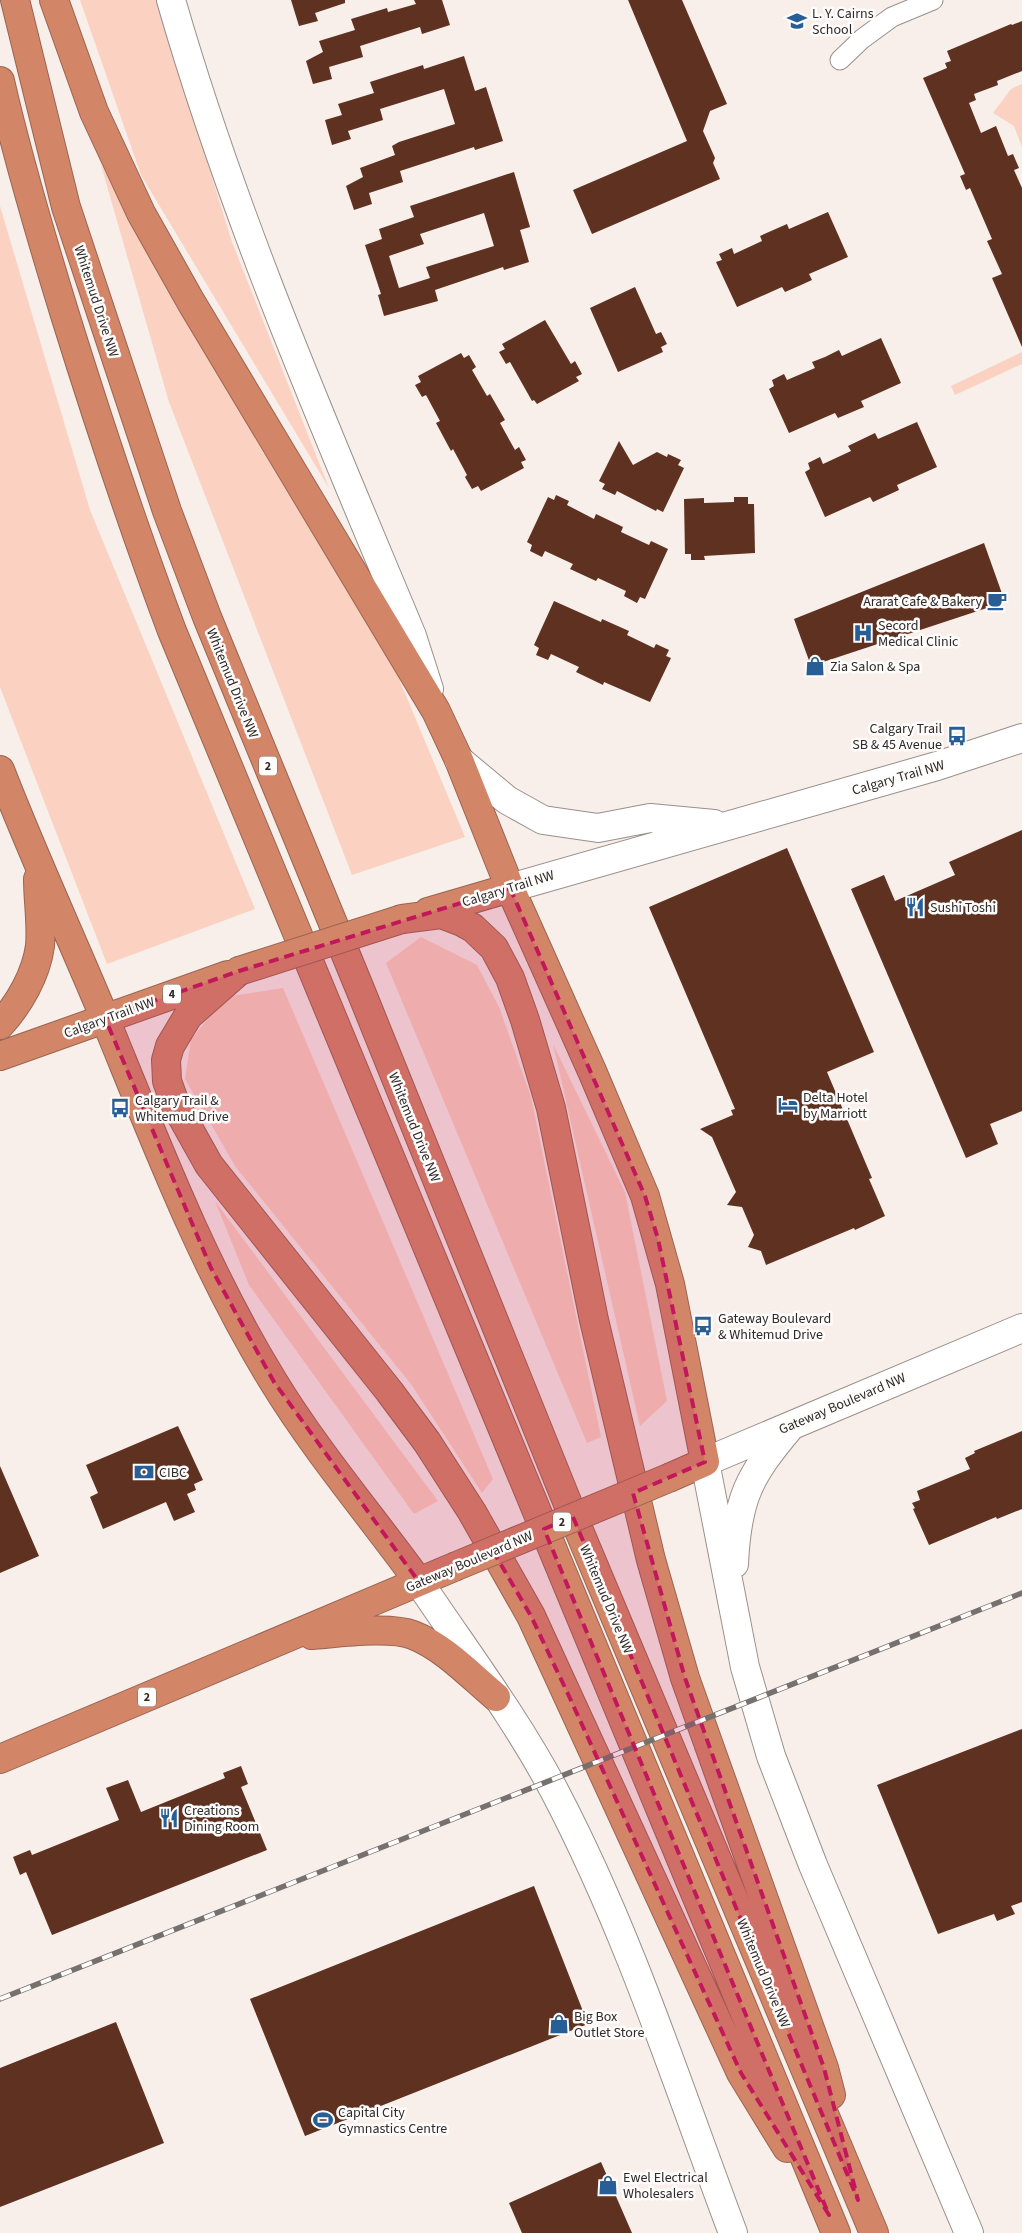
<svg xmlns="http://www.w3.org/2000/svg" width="1022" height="2233" viewBox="0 0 1022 2233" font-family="'Source Sans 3',sans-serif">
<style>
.green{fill:#fbd1c2}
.building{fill:#5e3120;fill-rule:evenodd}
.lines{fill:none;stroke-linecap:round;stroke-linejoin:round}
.street-casing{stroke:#998f8b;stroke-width:21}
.secondary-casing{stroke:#998f8b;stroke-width:30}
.highway-casing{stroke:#996552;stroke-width:30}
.street{stroke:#fff;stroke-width:19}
.secondary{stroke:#fff;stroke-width:28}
.highway{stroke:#d38568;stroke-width:28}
.rail-casing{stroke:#76706e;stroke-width:5.5}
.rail{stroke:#fffdfc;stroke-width:4;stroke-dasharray:11;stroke-linecap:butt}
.highway-bridge-casing{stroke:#996552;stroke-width:30;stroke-linecap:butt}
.highway-bridge{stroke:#d38568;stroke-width:28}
.marked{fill:#c2185b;fill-opacity:0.2;stroke:#c2185b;stroke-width:4;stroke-dasharray:10 6;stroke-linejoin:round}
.labels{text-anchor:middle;stroke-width:5;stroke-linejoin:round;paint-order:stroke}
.shield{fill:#fffdfc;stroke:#6d6968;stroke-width:1}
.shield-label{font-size:12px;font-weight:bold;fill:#2e2a29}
.poi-label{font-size:14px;fill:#2e2a29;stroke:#fffdfc;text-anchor:start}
.street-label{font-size:14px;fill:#2e2a29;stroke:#fffdfc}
</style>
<rect width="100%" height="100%" fill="#f8eeea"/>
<!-- green -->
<path class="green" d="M80 0H157L232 242 329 488 141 175Z
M1022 84V147L1014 126 993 113 1011 89Z
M101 165 389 655 465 837 352 875 169 402Z
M0 206 90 510 255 909 107 964 0 687Z
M1022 352V364L955 395 951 386Z
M421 937 477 965 499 1007 531 1097 601 1437 587 1443 386 963Z
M283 988 493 1479 482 1493 411 1384 235 1166 185 1079 191 1040 225 997Z
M553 1044 625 1192 667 1401 640 1426Z
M215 1201 438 1501 414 1514 249 1285Z"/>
<!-- building -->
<path class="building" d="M291 0H345V3L315 13 318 21 299 26Z
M414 0H442L450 25 422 34 420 27 360 46 363 57 329 67 332 79 313 84 306 61 323 52 319 41 355 30 351 19 387 8 388 12 416 4Z
M628 0H682L727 104 710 111 703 131 715 158 713 163 720 179 592 234 573 190 687 141Z
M1022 21V71L997 81 998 85 974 94 976 100 969 103 981 133 996 126 1008 156 1013 154 1019 168 1014 170 1022 188V347L992 278 1002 274 987 241 992 239 970 188 966 190 960 176 965 174 923 78 947 68 945 63 951 61 947 51 1011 24 1012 25Z
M464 56 475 91 486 87 503 141 475 150 474 147 400 171 403 182 369 193 372 204 354 210 346 186 363 177 360 168 395 155 392 146 399 142 455 124 444 89 380 109 383 120 348 131 351 139 332 145 325 120 342 115 338 104 374 93 370 82 423 65 424 69Z
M514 172 530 227 520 230 529 262 504 270 503 267 435 290 438 301 384 316 378 295 381 294 365 245 382 239 379 229 414 217 410 206ZM484 213 494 246 426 267 430 278 399 288 389 256 424 244 420 234Z
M828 212 848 257 809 274 812 280 801 285 785 292 782 287 737 307 716 262 722 260 719 254 732 248 734 254 762 241 760 236 787 224 789 229Z
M635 287 656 334 661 332 667 344 661 347 663 352 618 372 590 308Z
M545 320 571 364 575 361 582 374 576 377 579 381 537 404 534 400 532 401 510 362 506 364 499 352 505 349 502 344Z
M881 338 901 383 861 401 864 407 838 418 835 413 789 433 769 389 774 386 772 380 784 374 787 380 815 368 812 362 825 357 839 350 842 356Z
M461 353 464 358 469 355 476 367 472 370 487 396 490 394 505 420 500 423 515 450 519 447 526 460 521 462 524 468 481 491 478 486 472 489 465 477 467 475 453 449 451 451 436 423 440 421 426 395 422 397 415 385 421 382 418 376Z
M917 422 937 467 897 485 899 490 873 502 870 497 825 517 805 472 810 469 808 463 820 457 823 464 851 451 848 446 875 433 878 439Z
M619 441 633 465 657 452 667 457 668 454 681 460 678 465 684 468 663 512 657 509 656 511 617 491 615 495 602 489 605 484 599 481Z
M556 495 569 501 567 505 594 519 596 514 623 527 621 532 649 545 651 541 668 549 645 599 640 597 637 603 624 596 626 591 598 578 596 581 570 569 573 564 545 551 542 557 530 551 532 545 527 542 548 497 554 500Z
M734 497H748V504H754L755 553 704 556 705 560H691V554H685L684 499 704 498V503L734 502Z
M984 543 1005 602 811 666 794 619Z
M554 601 601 622 602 619 629 631 627 635 654 648 656 644 669 650 666 656 671 658 650 702 604 682 603 685 576 672 579 667 551 654 548 660 536 655 539 648 534 645Z
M1022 830V1111L990 1124 998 1144 966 1158 851 889 884 875 895 901 955 875 949 862Z
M787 848 874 1052 827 1072 872 1178 869 1179 885 1216 855 1230 854 1228 766 1265 761 1251 748 1247 754 1235 742 1207 727 1205 736 1192 712 1137 700 1129 733 1115 731 1110 735 1109 649 907Z
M178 1426 203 1480 194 1484 196 1490 187 1494 195 1512 174 1521 166 1502 103 1529 90 1497 98 1493 86 1465Z
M1022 1431V1509L997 1519 996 1517 929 1545 913 1509 915 1508 912 1503 920 1500 917 1491 970 1469 965 1458 975 1453 974 1451Z
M0 1466 39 1556 0 1573Z
M1022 1729V1902L1011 1906 1015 1914 997 1921 994 1914 938 1934 877 1785Z
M241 1766 248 1784 241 1787 267 1850 52 1935 26 1872 20 1875 13 1857 30 1850 32 1855 119 1820 106 1788 128 1780 141 1812 225 1778 223 1773Z
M534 1886 588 2024 305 2136 250 1999Z
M116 2022 164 2143 0 2207V2068Z
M601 2162 632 2233H522L509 2203Z"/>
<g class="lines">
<defs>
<path id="street" d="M840 60 862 39 892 17 933 0"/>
<path id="secondary" d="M171 0C234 219 325 427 412 636L429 689
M459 760 507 800 543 820 598 828 650 818 714 824
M510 888 937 766 1022 738
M734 1564C737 1498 749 1476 790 1427
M419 1582C465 1651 516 1718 555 1792 629 1933 677 2084 733 2233
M969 2233 813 1865 771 1756 745 1667 705 1462 1022 1328"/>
<path id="highway" d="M15 0 66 207 167 511 207 617 360 989 572 1514 874 2233
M54 0 94 112 141 213 191 302 436 711 459 760 510 888 592 1071 645 1196 670 1284 705 1462 671 1477
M0 81C18 160 41 237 65 315 98 421 133 527 172 631L836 2233
M0 770C33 855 71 937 106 1021 156 1143 203 1267 273 1381 315 1450 371 1516 419 1582
M428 912 510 888
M402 919 441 914 462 922 473 928 494 948 510 978 525 1020 551 1108 594 1320 651 1560 685 1678 824 2068 831 2095
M239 971 188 1016 170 1046 166 1060 167 1081 176 1106 209 1165 389 1391 427 1442 472 1512 531 1616 741 2073 787 2148
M0 1025C19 1004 36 975 40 946 42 924 38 901 38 879
M0 1056 228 975
M312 1635C338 1633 390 1626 413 1635 444 1647 471 1676 496 1697
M0 1759 454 1567"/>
</defs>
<!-- street casing -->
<use href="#street" class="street-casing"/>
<!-- secondary casing -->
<use href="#secondary" class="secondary-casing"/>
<!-- highway casing -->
<use href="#highway" class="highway-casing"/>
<!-- street -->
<use href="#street" class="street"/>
<!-- secondary -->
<use href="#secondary" class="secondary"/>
<!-- highway -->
<use href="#highway" class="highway"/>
<defs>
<path id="rail" d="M0 1999 1022 1593"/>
</defs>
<!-- rail casing -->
<use href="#rail" class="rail-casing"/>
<!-- rail -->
<use href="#rail" class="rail"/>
<defs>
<path id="highway-bridge" d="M239 971 402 919
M454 1567 671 1477"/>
</defs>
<!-- highway-bridge casing -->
<use href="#highway-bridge" class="highway-bridge-casing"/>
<!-- highway-bridge -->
<use href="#highway-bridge" class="highway-bridge"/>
</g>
<!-- marked area -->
<path class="marked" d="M510 888 645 1196 658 1239 705 1462 633 1493 685 1678 824 2068 858 2200 573 1517 544 1529 829 2215 741 2073 568 1694 531 1616 493 1551 419 1582 274 1382 211 1268 105 1018 239 971Z"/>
<!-- icons -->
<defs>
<symbol id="school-bare" viewBox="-9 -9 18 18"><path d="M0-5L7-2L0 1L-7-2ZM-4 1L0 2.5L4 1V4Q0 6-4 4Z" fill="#275e96" stroke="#fffdfc" stroke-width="2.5" paint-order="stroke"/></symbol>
<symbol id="cafe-bare" viewBox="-9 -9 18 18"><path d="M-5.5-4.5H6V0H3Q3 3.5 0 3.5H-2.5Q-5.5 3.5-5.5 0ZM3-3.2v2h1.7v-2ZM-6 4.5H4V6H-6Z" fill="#275e96" stroke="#fffdfc" stroke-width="2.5" paint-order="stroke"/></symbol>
<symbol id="hospital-bare" viewBox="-9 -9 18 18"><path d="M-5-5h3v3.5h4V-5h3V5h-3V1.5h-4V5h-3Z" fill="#275e96" stroke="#fffdfc" stroke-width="2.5" paint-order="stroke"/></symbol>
<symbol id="shop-bare" viewBox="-9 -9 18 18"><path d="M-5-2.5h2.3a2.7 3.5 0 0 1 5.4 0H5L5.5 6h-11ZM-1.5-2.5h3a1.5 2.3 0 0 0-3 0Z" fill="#275e96" stroke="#fffdfc" stroke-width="2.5" paint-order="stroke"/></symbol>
<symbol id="bus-bare" viewBox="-9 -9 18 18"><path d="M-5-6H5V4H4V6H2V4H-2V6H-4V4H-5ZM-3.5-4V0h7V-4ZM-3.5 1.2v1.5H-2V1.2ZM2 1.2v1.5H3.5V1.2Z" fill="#275e96" stroke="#fffdfc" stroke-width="2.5" paint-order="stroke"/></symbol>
<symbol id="restaurant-bare" viewBox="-9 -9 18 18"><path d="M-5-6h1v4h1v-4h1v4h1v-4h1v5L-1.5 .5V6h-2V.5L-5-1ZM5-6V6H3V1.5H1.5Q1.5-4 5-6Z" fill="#275e96" stroke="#fffdfc" stroke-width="2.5" paint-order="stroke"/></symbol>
<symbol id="hotel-bare" viewBox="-9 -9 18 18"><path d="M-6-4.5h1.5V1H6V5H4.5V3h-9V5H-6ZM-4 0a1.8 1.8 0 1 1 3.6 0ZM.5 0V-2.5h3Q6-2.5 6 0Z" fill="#275e96" stroke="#fffdfc" stroke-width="2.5" paint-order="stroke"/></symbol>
<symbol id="bank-bare" viewBox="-9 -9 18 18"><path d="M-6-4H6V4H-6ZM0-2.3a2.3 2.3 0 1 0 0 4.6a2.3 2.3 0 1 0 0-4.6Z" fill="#275e96" stroke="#fffdfc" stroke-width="2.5" paint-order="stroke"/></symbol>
<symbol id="stadium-bare" viewBox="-9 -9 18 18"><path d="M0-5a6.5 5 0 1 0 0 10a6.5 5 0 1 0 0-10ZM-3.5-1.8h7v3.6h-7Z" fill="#275e96" stroke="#fffdfc" stroke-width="2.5" paint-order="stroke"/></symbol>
</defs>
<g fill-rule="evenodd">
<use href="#school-bare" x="783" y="7" width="28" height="28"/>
<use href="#cafe-bare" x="983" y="587" width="28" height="28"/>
<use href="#hospital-bare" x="849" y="619" width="28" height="28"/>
<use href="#shop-bare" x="801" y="652" width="28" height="28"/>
<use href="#bus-bare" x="943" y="722" width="28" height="28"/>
<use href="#restaurant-bare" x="901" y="893" width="28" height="28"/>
<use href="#hotel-bare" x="774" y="1091" width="28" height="28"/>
<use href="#bus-bare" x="106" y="1094" width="28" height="28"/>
<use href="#bus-bare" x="689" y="1312" width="28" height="28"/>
<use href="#bank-bare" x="130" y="1458" width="28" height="28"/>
<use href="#restaurant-bare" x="155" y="1804" width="28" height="28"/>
<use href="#shop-bare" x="545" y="2010" width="28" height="28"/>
<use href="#stadium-bare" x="309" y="2106" width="28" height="28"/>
<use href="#shop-bare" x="594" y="2171" width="28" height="28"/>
</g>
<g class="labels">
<!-- shield labels -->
<g class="shield">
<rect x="259" y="756.5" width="18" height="19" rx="4"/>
<rect x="163" y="984.5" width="18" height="19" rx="4"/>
<rect x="553" y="1512.5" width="18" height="19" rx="4"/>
<rect x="138" y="1687.5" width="18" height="19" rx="4"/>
</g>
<g class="shield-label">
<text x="268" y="770">2</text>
<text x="172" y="998">4</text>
<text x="562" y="1526">2</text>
<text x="147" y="1701">2</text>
</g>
<!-- poi labels -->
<g class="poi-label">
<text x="812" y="18">L. Y. Cairns<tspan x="812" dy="16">School</tspan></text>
<text x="982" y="606" text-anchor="end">Ararat Cafe &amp; Bakery</text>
<text x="878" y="630">Secord<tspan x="878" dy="16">Medical Clinic</tspan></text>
<text x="830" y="671">Zia Salon &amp; Spa</text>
<text x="942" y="733" text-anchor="end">Calgary Trail<tspan x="942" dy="16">SB &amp; 45 Avenue</tspan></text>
<text x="930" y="912">Sushi Toshi</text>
<text x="803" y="1102">Delta Hotel<tspan x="803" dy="16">by Marriott</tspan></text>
<text x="135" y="1105">Calgary Trail &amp;<tspan x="135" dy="16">Whitemud Drive</tspan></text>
<text x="718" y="1323">Gateway Boulevard<tspan x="718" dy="16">&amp; Whitemud Drive</tspan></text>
<text x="159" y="1477">CIBC</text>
<text x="184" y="1815">Creations<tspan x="184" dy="16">Dining Room</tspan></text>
<text x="574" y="2021">Big Box<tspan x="574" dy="16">Outlet Store</tspan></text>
<text x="338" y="2117">Capital City<tspan x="338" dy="16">Gymnastics Centre</tspan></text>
<text x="623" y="2182">Ewel Electrical<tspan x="623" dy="16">Wholesalers</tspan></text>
</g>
<!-- street labels -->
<g class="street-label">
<text transform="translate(97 301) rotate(72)" y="5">Whitemud Drive NW</text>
<text transform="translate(233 683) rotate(68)" y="5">Whitemud Drive NW</text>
<text transform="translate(898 777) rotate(-16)" y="5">Calgary Trail NW</text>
<text transform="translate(508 888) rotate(-17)" y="5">Calgary Trail NW</text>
<text transform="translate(109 1017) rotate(-20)" y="5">Calgary Trail NW</text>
<text transform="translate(415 1127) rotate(68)" y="5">Whitemud Drive NW</text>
<text transform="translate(842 1403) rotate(-23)" y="5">Gateway Boulevard NW</text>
<text transform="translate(469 1561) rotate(-23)" y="5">Gateway Boulevard NW</text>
<text transform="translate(607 1599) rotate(67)" y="5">Whitemud Drive NW</text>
<text transform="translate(764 1973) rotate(67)" y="5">Whitemud Drive NW</text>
</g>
</g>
</svg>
